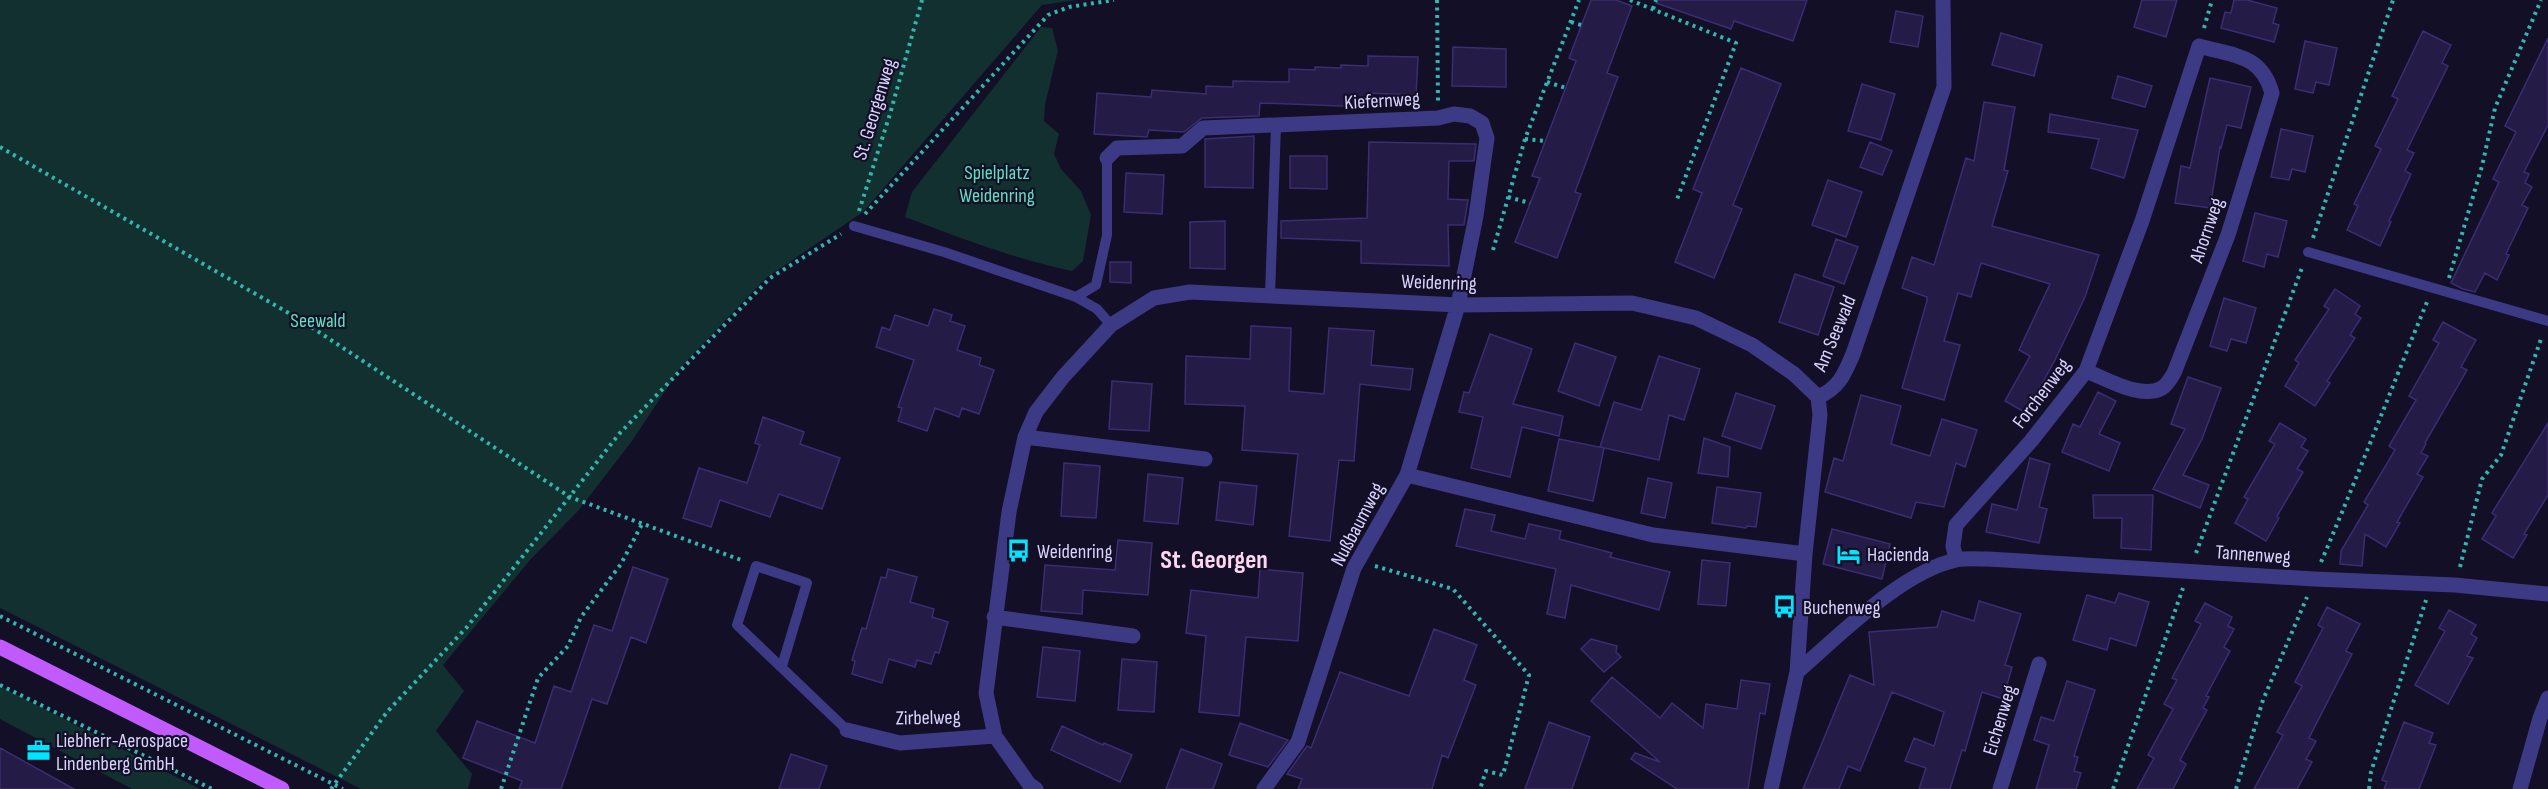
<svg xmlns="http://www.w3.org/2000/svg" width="2548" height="789" viewBox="0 0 2548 789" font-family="'Sofia Sans Condensed',sans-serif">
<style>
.green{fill:#12302f}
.building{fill:#241b47;stroke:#3b2d73;stroke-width:1.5}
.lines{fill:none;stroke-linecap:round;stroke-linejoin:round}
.path{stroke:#2fb8b0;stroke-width:4;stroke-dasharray:3 4.5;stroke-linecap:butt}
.service{stroke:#3d3a85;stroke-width:10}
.minor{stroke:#3d3a85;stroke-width:15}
.primary{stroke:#c25bff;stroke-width:15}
.labels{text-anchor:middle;stroke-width:4.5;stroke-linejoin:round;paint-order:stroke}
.street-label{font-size:20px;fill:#d9d4ff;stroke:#130f26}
.park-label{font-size:20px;fill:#5fe0c0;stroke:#130f26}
.poi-label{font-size:20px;fill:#d9d4ff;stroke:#130f26;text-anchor:start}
.district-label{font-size:26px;font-weight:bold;fill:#ffd6f0;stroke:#130f26}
</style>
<rect width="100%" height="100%" fill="#130f26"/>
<!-- green -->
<path class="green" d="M0 0H1076L1042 5 863 212 766 278 681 367 632 441 578 511 530 560 443 665 464 691 436 731 472 774 468 789H361L0 608Z
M1041 27 1052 28 1058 50 1045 105 1044 121 1059 134 1054 154 1061 169 1081 191 1091 215 1083 261 1072 271C1014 259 960 238 905 217L912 192Z
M0 686 200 789H132L0 719Z"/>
<!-- building -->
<path class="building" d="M1591 0H1616L1632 6 1607 73 1618 77 1575 192 1581 194 1557 258 1515 242 1540 178 1532 176 1576 61 1569 58Z
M1657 0H1807L1793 41 1734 21 1731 29 1656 3Z
M2142 0H2177L2166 37 2134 27Z
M2234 0H2247L2277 8 2273 23 2279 25 2274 42 2221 28 2225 12 2231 13Z
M1896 11 1923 16 1918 47 1890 42Z
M2423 31 2451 45 2442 63 2448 66 2407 150 2414 153 2405 171 2411 174 2389 221 2391 222 2380 246 2347 230 2358 206 2354 204 2381 149 2375 146 2398 99 2392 96Z
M2001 33 2042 45 2034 76 1992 65Z
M2548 38V125L2524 172 2529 174 2525 183 2532 187 2522 205 2528 208 2506 254 2509 255 2497 280 2485 273 2475 292 2463 289 2451 283 2499 182 2493 179 2516 132 2505 126Z
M2305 41 2337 48 2329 85 2316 82 2313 93 2295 89Z
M1453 47 1506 49V87L1452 86Z
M1368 56 1418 57 1416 95 1367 93V107L1260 103 1259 116 1202 118 1184 132 1149 130 1147 137 1094 134 1097 93 1151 97 1152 90 1206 94V86L1233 87V81L1289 82V69L1315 70V67L1341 68V65L1368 66Z
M1741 68 1781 84 1733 205 1742 209 1714 278 1675 262 1702 193 1693 189Z
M2118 76 2152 86 2145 107 2112 98Z
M2210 78 2251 87 2241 128 2227 125 2221 148 2220 147 2210 208 2175 203 2181 166 2190 168Z
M1862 84 1895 94 1881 140 1848 131Z
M1984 102 2015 107 2004 170 2008 171 1992 226 2099 255 2085 297 2055 360 2026 413 2005 401 2030 356 2019 350 2050 284 1981 263 1971 297 1958 293 1944 341 1960 345 1944 400 1902 388 1927 301V297L1902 288 1912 257 1934 265 1966 158 1974 161Z
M2050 114 2138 130 2124 178 2091 168 2099 139 2048 132Z
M2281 129 2313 136 2305 172 2292 169 2289 180 2271 177Z
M1254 136 1253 188 1205 187V139Z
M1369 142 1476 144 1474 161H1449L1448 199 1468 200 1464 225H1448L1449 266 1361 263V241L1281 238V221L1367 218Z
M1870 142 1892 151 1882 175 1860 167Z
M1290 156H1327V189L1290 188Z
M1126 173 1164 175 1162 214 1124 212Z
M1828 180 1862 192 1846 237 1812 225Z
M2255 213 2287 221 2278 257 2267 254 2264 267 2243 261Z
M1225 221V269L1190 268V222Z
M1836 239 1858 247 1844 284 1823 276Z
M1110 262H1131V283L1110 282Z
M1795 274 1834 287 1818 335 1779 322Z
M2335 289 2360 306 2355 314 2361 318 2350 335 2355 338 2327 381 2330 383 2315 406 2285 386 2299 363 2295 360 2329 309 2324 306Z
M2224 298 2256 308 2246 343 2231 339 2227 351 2210 346Z
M934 309 952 315 950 321 965 326 957 350 981 358 979 365 994 370 979 414 962 408 959 417 935 408 927 431 898 421 902 408 898 407 914 360 876 347 882 327 890 330 895 315 928 326Z
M2443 322 2476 340 2461 367 2467 370 2425 443 2426 444 2421 453 2428 456 2417 474 2423 477 2397 522 2400 523 2386 547 2365 534 2362 566 2340 564 2341 551 2368 505 2364 502 2395 450 2389 446 2416 400 2409 396 2439 343 2433 340Z
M1251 326 1291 328 1289 391 1324 394 1329 328 1374 331 1371 365 1413 369 1410 390 1360 384 1354 461 1339 460 1330 541 1289 536 1298 454 1242 450 1245 406 1185 404 1186 356 1250 359Z
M1490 334 1532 349 1513 404 1563 416 1559 436 1522 427 1510 477 1471 468 1483 417 1459 412 1464 392 1469 393Z
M1575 343 1616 357 1599 406 1558 391Z
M1659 356 1700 369 1684 420 1669 415 1659 460 1600 447 1614 402 1641 410Z
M2188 377 2221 388 2202 439 2183 475 2209 485 2200 508 2153 489 2185 429 2171 424Z
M1112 381 1152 384 1149 431 1109 429Z
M2098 392 2116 401 2099 434 2120 443 2109 471 2062 452 2073 424 2080 427Z
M1736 393 1775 406 1761 449 1722 436Z
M1861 395 1901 406 1891 444 1930 456 1942 419 1977 430 1965 467 1956 463 1944 507 1916 502 1911 518 1825 492 1834 458 1843 461Z
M763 417 804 432 800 444 840 458 822 509 779 494 770 517 720 500 711 527 683 518 699 468 747 483 760 445 755 443Z
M2280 423 2306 439 2301 447 2308 451 2297 469 2303 472 2277 516 2279 518 2266 541 2235 523 2248 499 2244 497 2275 444 2269 441Z
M2548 423V495L2524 534 2527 535 2513 558 2482 539 2496 516 2492 513Z
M1704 438 1730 447 1728 477 1698 473Z
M1559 439 1604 448 1593 501 1548 491Z
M2030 458 2050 464 2039 507 2047 509 2039 543 1986 532 1992 504 2017 510Z
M1064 463 1100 466 1096 518 1061 516Z
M1148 474 1183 478 1178 524 1144 521Z
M1648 478 1672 483 1665 518 1641 513Z
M1220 482 1257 486 1253 525 1216 520Z
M1717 487 1761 493 1756 527 1747 526 1746 528 1712 523Z
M2093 495H2153L2151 550 2121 548 2122 518H2094Z
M1465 509 1495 515 1491 531 1525 539 1529 524 1561 531 1559 539 1612 553 1610 557 1670 572 1659 610 1571 585 1565 618 1547 614 1556 569 1456 546Z
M1832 529 1890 544 1882 579 1823 564Z
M1118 540 1152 543 1148 595 1083 590 1082 614 1041 611 1045 565 1115 570Z
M1702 560 1730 563 1726 606 1698 604Z
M633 567 668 579 646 643 631 637 607 704 592 699 561 789H519L522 781 463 758 477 721 535 743 554 686 571 692 594 625 612 631Z
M888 569 917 577 910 602 934 609 932 617 948 622 939 653 935 652 931 664 917 660 915 667 889 659 882 683 852 674 855 661 852 660 862 628 866 629 881 577 886 578Z
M1260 569 1303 573 1298 641 1246 637 1239 716 1199 712 1206 636 1186 633 1191 590 1258 598Z
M2119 593 2149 602 2136 646 2110 638 2107 650 2073 640 2087 595 2115 603Z
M1979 601 2021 614 2005 665 2012 667 2003 699 1982 692 1965 751 1962 750 1950 789H1919L1926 768 1905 761 1914 738 1934 746 1944 712 1892 692 1860 771 1848 766 1839 789H1803L1850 675 1874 685 1869 632 1937 627 1942 611 1974 621Z
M2205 603 2232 617 2228 626 2234 629 2224 647 2230 651 2206 696 2209 697 2203 708 2207 710 2180 760 2186 764 2173 789H2137L2154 758 2148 755 2173 709 2164 704 2177 680 2172 678 2201 624 2195 621Z
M2327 607 2360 624 2346 651 2352 654 2309 738 2316 741 2306 759 2312 762 2297 789H2254L2283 735 2277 732 2302 686 2295 682 2323 628 2318 625Z
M2449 610 2476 625 2471 634 2477 638 2467 656 2473 658 2448 704 2415 685 2445 631 2439 628Z
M1434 629 1477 645 1464 680 1476 685 1448 758 1442 755 1432 789H1298L1302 779 1287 774 1307 746 1311 748 1340 672 1409 696Z
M1591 639 1617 646 1616 652 1621 657 1604 672 1581 649Z
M1043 647 1080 651 1075 701 1037 697Z
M1122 659 1157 662 1154 712 1118 710Z
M1612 677 1660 718 1672 703 1703 728 1706 704 1737 709 1741 680 1770 684 1765 714 1760 713 1748 789H1677L1631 759 1635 753 1660 762 1591 701Z
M2067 681 2095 690 2074 756 2078 757 2074 771 2081 773 2076 789H2036L2049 745 2034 740 2041 717 2054 721Z
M1549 722 1590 737 1572 789H1525Z
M2404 722 2433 733 2429 743 2436 745 2419 789H2384L2387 782 2382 780Z
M1240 723 1288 740 1268 767 1229 755Z
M1062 726 1103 745 1104 743 1132 755 1120 782 1051 750Z
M0 748 74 789H0Z
M1181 749 1222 764 1213 789H1166Z
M791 754 827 766 819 789H779Z"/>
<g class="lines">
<!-- path -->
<path class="path" d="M1437 0 1438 101
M1630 0 1736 43 1676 202
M1653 9 1656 0
M1571 22 1581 25
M2204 28 2212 0
M1547 82 1566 88
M1525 139 1545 141
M0 147 299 319 570 497 741 560
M1508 197 1530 203
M859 211 890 114 922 0
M865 214 1048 15 1069 7 1114 0
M2313 238 2393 0
M1493 250 1525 139 1579 0
M2449 278 2482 166 2495 108 2541 0
M2196 553 2303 265
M2321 562C2358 476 2391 389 2427 302
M1375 566 1453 589 1529 675 1503 775 1486 771 1480 789
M2460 567 2482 479 2501 455 2542 336
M0 616 343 789
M0 685 212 789
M331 789 387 712 467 627 619 434 770 278 841 234
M501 789 538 678 568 646 581 617 621 564 642 524
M2113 789 2183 588
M2236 789 2263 700 2307 597
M2369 789 2371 772 2426 600"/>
<!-- service -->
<path class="service" d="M854 226 944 252 1076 297 1097 309 1111 325
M2308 252 2548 321
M1270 295 1276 126
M1076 297 1096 285 1107 235V158
M782 666 807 583 756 566 737 625 847 730"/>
<!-- minor -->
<path class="minor" d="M1107 158 1117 148 1182 146 1203 128 1438 118 1454 114 1470 116 1482 123 1487 138 1476 216 1458 305 1407 475 1354 568 1298 742 1264 789
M1818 397C1839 388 1844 375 1853 354L1944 87 1943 0
M1025 437 1205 459
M1407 475 1653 535 1805 554
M1956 560 1953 546 1956 525 2031 441 2086 371 2142 221 2199 46C2234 56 2261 54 2272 93L2228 235 2174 373C2171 378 2167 385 2162 388 2141 400 2107 379 2086 371
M994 617 1133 636
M1797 672C1839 636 1901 572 1956 560 1966 558 1978 559 1988 559L2314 579 2455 585 2548 594
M847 730 900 743 995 736
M1036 789 1029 784 995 736 986 693 1009 512 1025 437 1036 412 1063 377 1111 325 1154 298 1190 292 1458 305 1632 303 1696 318 1752 345 1794 374 1818 397
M1771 789 1797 672 1805 554 1820 415 1818 397
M2000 789 2039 664
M2520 789 2540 718 2548 698"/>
<!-- primary -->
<path class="primary" d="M0 647 282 789"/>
</g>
<!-- icons -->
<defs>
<symbol id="bus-bare" viewBox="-9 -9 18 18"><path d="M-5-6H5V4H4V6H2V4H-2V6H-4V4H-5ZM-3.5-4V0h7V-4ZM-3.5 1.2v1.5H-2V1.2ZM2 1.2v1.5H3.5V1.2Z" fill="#00e5ff" stroke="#130f26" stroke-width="2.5" paint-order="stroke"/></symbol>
<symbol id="hotel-bare" viewBox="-9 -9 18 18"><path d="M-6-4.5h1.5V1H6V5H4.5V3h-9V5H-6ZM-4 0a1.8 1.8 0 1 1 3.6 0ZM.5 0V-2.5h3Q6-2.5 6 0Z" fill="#00e5ff" stroke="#130f26" stroke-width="2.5" paint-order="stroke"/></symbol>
<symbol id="office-bare" viewBox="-9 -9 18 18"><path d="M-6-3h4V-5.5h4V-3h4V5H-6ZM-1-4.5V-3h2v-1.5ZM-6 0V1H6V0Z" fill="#00e5ff" stroke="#130f26" stroke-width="2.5" paint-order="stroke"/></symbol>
</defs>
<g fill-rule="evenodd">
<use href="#bus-bare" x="1002" y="534" width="33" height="33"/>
<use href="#hotel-bare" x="1832" y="538" width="33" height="33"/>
<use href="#bus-bare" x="1768" y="590" width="33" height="33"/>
<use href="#office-bare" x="22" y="734" width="33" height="33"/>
</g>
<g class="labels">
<!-- street labels -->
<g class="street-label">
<text transform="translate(1382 100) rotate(-3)" y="7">Kiefernweg</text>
<text transform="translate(874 109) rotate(-73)" y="7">St. Georgenweg</text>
<text transform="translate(2206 230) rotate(-71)" y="7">Ahornweg</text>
<text transform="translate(1439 282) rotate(2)" y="7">Weidenring</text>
<text transform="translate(1834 333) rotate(-67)" y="7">Am Seewald</text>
<text transform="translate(2041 393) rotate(-53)" y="7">Forchenweg</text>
<text transform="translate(1357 524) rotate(-62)" y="7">Nußbaumweg</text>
<text transform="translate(2253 554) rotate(4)" y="7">Tannenweg</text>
<text transform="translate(928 717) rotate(-1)" y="7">Zirbelweg</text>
<text transform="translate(1999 720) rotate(-73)" y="7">Eichenweg</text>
</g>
<!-- park labels -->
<g class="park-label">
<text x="997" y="179">Spielplatz<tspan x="997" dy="23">Weidenring</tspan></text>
<text x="318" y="327">Seewald</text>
</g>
<!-- poi labels -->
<g class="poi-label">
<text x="1037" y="558">Weidenring</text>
<text x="1867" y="561">Hacienda</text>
<text x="1803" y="614">Buchenweg</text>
<text x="56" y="747">Liebherr-Aerospace<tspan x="56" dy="23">Lindenberg GmbH</tspan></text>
</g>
<!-- district labels -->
<g class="district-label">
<text x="1214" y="568">St. Georgen</text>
</g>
</g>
</svg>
